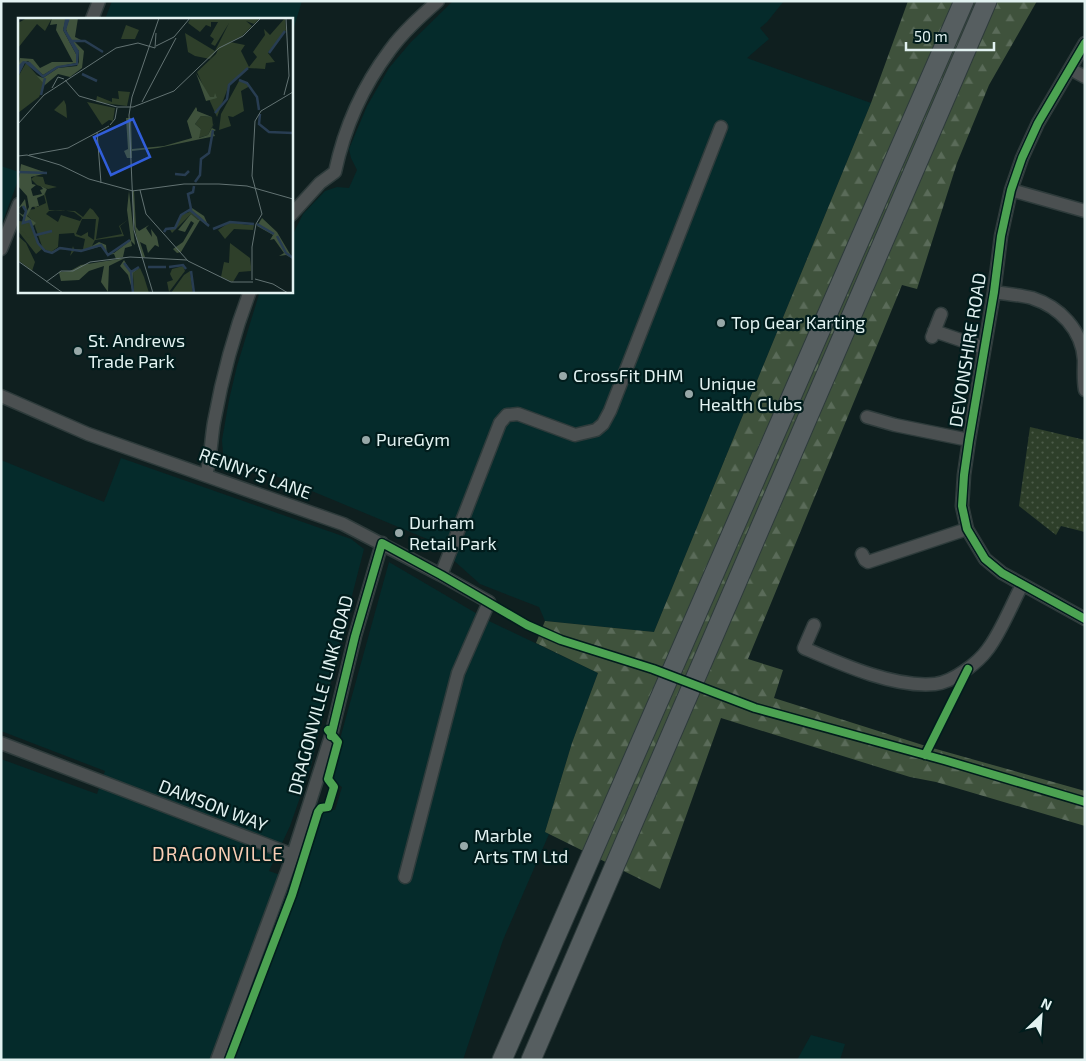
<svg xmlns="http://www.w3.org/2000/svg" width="1086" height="1061" viewBox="0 0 1086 1061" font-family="'Exo 2',sans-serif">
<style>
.built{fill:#052b2b}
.grass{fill:url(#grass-dots)}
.forest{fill:url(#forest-firs)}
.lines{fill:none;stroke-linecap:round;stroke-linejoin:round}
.minor-casing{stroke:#2e3b3b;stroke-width:15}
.highway-casing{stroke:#2e3b3b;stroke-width:21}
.minor{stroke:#4b5051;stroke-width:12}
.highway{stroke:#565e60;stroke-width:19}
.cycleway-casing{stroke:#011c1c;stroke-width:11}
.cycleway{stroke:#4ca352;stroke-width:8}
.poi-dot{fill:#98a8a8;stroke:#011c1c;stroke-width:2}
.labels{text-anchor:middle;stroke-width:4.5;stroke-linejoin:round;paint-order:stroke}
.poi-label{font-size:18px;fill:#e2f2f1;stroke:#011c1c;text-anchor:start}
.street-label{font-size:18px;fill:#e2f2f1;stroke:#011c1c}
.neighbourhood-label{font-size:19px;letter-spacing:1px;fill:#faceb5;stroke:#011c1c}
.inset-river{fill:none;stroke:#283d52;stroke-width:2.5}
.inset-road{fill:none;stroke:#637373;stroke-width:1}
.view{fill:#315eda;fill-opacity:0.15;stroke:#315eda;stroke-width:2.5}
.inset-edge{fill:none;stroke:#e2f2f1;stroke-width:2.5}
</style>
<defs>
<pattern id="grass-dots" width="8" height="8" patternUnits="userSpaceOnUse" patternTransform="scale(1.25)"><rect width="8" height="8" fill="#2e3f2a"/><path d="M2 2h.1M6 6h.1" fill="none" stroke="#4c5b49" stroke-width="1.8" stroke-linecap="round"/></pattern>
<pattern id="forest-firs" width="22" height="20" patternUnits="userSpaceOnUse" patternTransform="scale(1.25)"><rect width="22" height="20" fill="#3f523c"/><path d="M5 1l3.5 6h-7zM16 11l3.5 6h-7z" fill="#5a6b59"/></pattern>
</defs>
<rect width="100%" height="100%" fill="#0f1f1f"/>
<!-- built -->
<path class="built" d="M112 1H302L291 37V19H105Z
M453 1H784L767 22 760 28 769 39 747 58 871 103 654 632 545 621 539 607 480 584 432 541 223 454 222 440 229 400 237 366 260 291H291V238L303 214 325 191 337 187 349 188 357 170 351 158 349 149 367 106 389 68 411 42Z
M1 166 19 172V178L1 226Z
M121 458 351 539 364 549 345 623 336 624 333 639 340 643 311 766 290 826 269 871 298 881 320 814 325 810H335L342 787 334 782 332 777 342 741 340 739 389 562 491 622 598 673 572 743 545 832 549 834 503 940 463 1060H1V759L97 794 105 771 1 731V460L104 502Z
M811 1035 845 1044 840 1060H797Z"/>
<!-- grass -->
<path class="grass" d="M1030 427 1085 440V532L1061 526 1056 535 1019 506Z"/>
<!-- forest -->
<path class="forest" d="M908 1H1037L989 85 957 163 917 289 902 285 748 659 783 670 774 698 929 747 1085 791V826L936 782 910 777 721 718 660 889 545 832 572 743 598 673 536 643 545 621 654 632 871 103Z"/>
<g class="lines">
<defs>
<path id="minor" d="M92 19 99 1
M1085 43 1038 123 1022 158 1011 190 1001 236 994 292 969 440 964 475 962 506 967 529 985 559 1002 573 1085 619
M1070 69 1085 77
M1011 190 1085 211
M291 215 320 183 335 172C344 129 363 86 390 50 403 32 421 16 438 1
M1 249 19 204
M994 292C1007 294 1020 295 1032 298 1060 307 1082 330 1084 360 1084 370 1083 379 1085 390
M934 331 984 348
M932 337 941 314
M1 396 88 434 343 524 441 575 489 602 458 673 405 877
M867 417 895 425 969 440
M206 475C211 458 211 439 214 422 222 378 234 333 250 291
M862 554 865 560 868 562 967 529
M441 575 500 423 507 415 518 414 575 435 596 430 603 424 610 411 721 127
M814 625 804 648C841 664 894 688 935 684 953 682 978 663 988 649 1001 632 1012 604 1022 585
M1 743 293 855
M217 1060 293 855 331 736 355 636 382 543"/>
<path id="highway" d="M502 1060 964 1
M531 1060 987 1"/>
</defs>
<!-- minor casing -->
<use href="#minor" class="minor-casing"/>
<!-- highway casing -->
<use href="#highway" class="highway-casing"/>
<!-- minor -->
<use href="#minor" class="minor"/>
<!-- highway -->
<use href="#highway" class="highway"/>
<defs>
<path id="cycleway" d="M1085 43 1038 123 1022 158 1011 190 1001 236 994 292 969 440 964 475 962 506 967 529 985 559 1002 573 1085 619
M331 736 355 636 382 543 441 575 527 625 561 640 653 669 755 708 944 760 1085 802
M925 755 968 669
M229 1060 292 895 318 812 321 808 328 807 334 787 328 779 338 742 328 730"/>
</defs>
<!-- cycleway casing -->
<use href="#cycleway" class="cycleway-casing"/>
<!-- cycleway -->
<use href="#cycleway" class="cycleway"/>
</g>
<!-- markers -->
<g class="poi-dot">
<circle cx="721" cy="323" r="5"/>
<circle cx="78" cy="351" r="5"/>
<circle cx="563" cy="376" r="5"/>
<circle cx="689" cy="394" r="5"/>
<circle cx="366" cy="440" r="5"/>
<circle cx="399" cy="533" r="5"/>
<circle cx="464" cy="846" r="5"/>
</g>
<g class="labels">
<!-- poi labels -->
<g class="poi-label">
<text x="731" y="329">Top Gear Karting</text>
<text x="88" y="347">St. Andrews<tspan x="88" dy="21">Trade Park</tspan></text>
<text x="573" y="382">CrossFit DHM</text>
<text x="699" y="390">Unique<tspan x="699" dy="21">Health Clubs</tspan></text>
<text x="376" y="446">PureGym</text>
<text x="409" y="529">Durham<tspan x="409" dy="21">Retail Park</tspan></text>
<text x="474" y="842">Marble<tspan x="474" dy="21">Arts TM Ltd</tspan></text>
</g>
<!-- street labels -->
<g class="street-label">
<text transform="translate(968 350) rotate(-81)" y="6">DEVONSHIRE ROAD</text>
<text transform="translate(255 474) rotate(20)" y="6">RENNY'S LANE</text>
<text transform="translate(321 695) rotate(-75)" y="6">DRAGONVILLE LINK ROAD</text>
<text transform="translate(213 806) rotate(21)" y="6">DAMSON WAY</text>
</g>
<!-- neighbourhood labels -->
<g class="neighbourhood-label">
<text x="218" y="861">DRAGONVILLE</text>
</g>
</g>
<!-- overview -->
<g transform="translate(18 18)">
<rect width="275" height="275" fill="#0f1f1f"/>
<path d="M9 0H34L27 13 19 6 0 30V5ZM173 0H242L236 6 228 3 234 8 224 18 204 28 212 24 227 27 223 33 231 49 239 39 235 34 247 17 246 11 252 17 267 0 268 12 250 35 257 44 248 45 247 51 230 50 211 67 199 99 179 54 198 36 200 31 192 41 177 38 170 34 167 15 197 33 211 5 197 28 193 26 196 21 192 18 200 4H193V9L188 7 182 14 170 5ZM108 7 121 12 117 21H103ZM8 45 27 66 21 79 0 95V59ZM221 63 230 65 232 68 223 73 226 93 215 99 210 98 213 108 201 112 203 96ZM46 82 48 87 49 100 36 92ZM183 98 194 99 195 107 190 117 180 120 183 111 177 106ZM29 171 27 176 31 192 57 193 65 199 72 190 75 192 81 200 78 221 104 216 101 208 111 201 102 208 106 218 77 222 73 230 56 233 52 238 55 228 56 231H65L67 221 57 218 56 215 41 216 40 229 33 234 25 231 15 203 9 197 10 192 17 191 14 181 17 180 19 189 28 185 26 177ZM43 192 56 194 64 200 62 203 43 197 40 204 28 196 31 193ZM64 201H78L76 222 70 218V214L63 218 58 216ZM174 193 183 200 180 202 173 196 154 215 151 210H157L163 197ZM212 204 230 207H236L235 212 216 211 207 221 200 212ZM212 225 232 240 233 248V253L221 254 215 264 203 259 206 244 211 245ZM165 248 167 253 151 274 149 264 155 262 152 256 154 251ZM122 250 126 259 131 275H116L115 255ZM172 253 175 275H153L166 257Z" fill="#2e3f2a" fill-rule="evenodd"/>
<path d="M34 0H48L45 12 58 36V45L38 49 25 57 10 43 1 47 0 52 2 40 15 41 22 50 34 44H55L38 12 39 6 32 7ZM60 0 57 19 65 23 57 24 66 33 64 50 52 59 40 56 27 67 18 57 25 60 40 50 59 48 61 44V33L52 23 48 11 51 1ZM178 55 192 79H196L197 75 199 80 188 83ZM178 89 179 91V93L194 99 183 98 177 106 183 111 181 120 190 117 197 104 194 110 198 112 195 114 197 118 140 130 114 133V140H109L106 133 110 131 108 100H113L114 131 146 128 174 120 169 103ZM3 146 29 155 13 159 14 166 18 167 13 171 15 178 24 176 22 172 25 171 22 167 29 171 26 177 19 180 21 188 14 189 9 198 18 205 15 208 20 225 26 232 33 234 42 229 53 232 41 231 34 235 26 233 19 225 12 204 5 206V199L0 194 5 197 8 193 4 188 0 191 7 181 9 193 11 189 9 178 0 168ZM111 173 117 227 113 223 114 228 107 230 105 239 98 241 96 236 89 237 84 228 65 233 81 224 88 227 89 236 96 235 113 222 109 192ZM114 173H116L118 209 121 213 131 207 128 210 134 219 133 211 139 219 141 229 137 227 130 235 128 227 122 224 127 239H124L120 227 116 205ZM174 190 186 198 191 209 182 202 163 234 159 235 155 231 165 224 176 205 173 203 167 214 160 212 173 196 180 202 183 200 174 193 169 194ZM244 200 259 214 275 241 268 237 261 238 266 235 256 221 252 222 255 217 239 208ZM107 240 91 248 90 274 83 264 86 248 71 253 61 262 43 263 42 259 41 254 52 253 63 247ZM106 242 113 254 122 250 115 255V275L110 257 102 248Z" fill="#3f523c"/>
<path d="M100 73 112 74 109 88 78 84 79 78 94 84V80L101 81ZM69 84 97 90 95 103 91 102 84 107ZM17 158 25 159 27 166 39 169 30 171 19 167 13 161ZM0 203 12 204 14 208 24 231 18 236 0 213Z" fill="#2e3f2a"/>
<path d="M0 204 4 208 10 205 15 218 10 220 5 213 3 214ZM0 218 8 225 17 244 14 253 0 242Z" fill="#2e3f2a"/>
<path d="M52 0 48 12 61 33 60 47 40 50 25 60 7 45 0 59 1 47 5 43 12 44 25 57 39 48 58 45V36L45 12 47 1Z" fill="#283d52"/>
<path class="inset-river" d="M51 23H67L85 34M251 35 267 13M64 56 79 63M221 62 229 65 239 79 241 92M23 77 27 60M197 95 209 81 211 67 230 50M242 96 241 106 251 114 275 115M0 154 29 155M157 156 167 157 171 153M177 164 182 157 183 141 191 135 195 112M5 188 8 193 5 205 12 203 20 225 27 233 34 235 42 230 63 233 83 227 90 237 112 222M172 192 191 208M239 206 256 216M195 211 212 204 236 206M146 214 148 211 157 210 163 197 173 191 170 176 175 174 176 168M18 217 34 213M259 218 268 235 275 240M106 245 113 254 121 249M130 249H148M151 249 165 247 168 251M173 253 176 275M113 254 115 275"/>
<path class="inset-road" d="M138 28 156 19 172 0M47 62 61 78 99 89M34 70 40 59 46 61M266 77 271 58 268 0M124 84 158 20M99 89H115L156 73 201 30 225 18 243 0M0 106 26 77 98 30 120 25 137 30 138 15M92 107 97 101 99 90M79 114 83 165M11 137 50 130 91 108M0 138 9 137 42 147 71 161 115 173M122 172 128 196 170 243 213 264H235M114 173 166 166H201L229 168 275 181M0 243 45 275M237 261 255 266 270 275M234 262V229L238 206 244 196 234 158 237 103 243 93 275 74M28 264 43 253H55L72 244 112 239 169 242M135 275 116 212 111 97 114 79 141 0"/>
<path class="view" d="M115 101 132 139 93 157 76 119Z"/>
<rect width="275" height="275" class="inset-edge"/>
</g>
<!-- border -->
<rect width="1086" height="1061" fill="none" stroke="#e2f2f1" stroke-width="5"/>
<!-- north arrow -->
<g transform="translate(1041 1016) rotate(25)" stroke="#011c1c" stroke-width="4" paint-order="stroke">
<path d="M0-4L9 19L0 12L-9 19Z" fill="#e2f2f1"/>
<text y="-8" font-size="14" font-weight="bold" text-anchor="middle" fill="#e2f2f1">N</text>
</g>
<!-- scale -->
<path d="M906 42v8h88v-8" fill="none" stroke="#e2f2f1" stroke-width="2.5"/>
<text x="914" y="42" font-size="15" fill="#e2f2f1" stroke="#011c1c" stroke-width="4" paint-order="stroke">50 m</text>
</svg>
